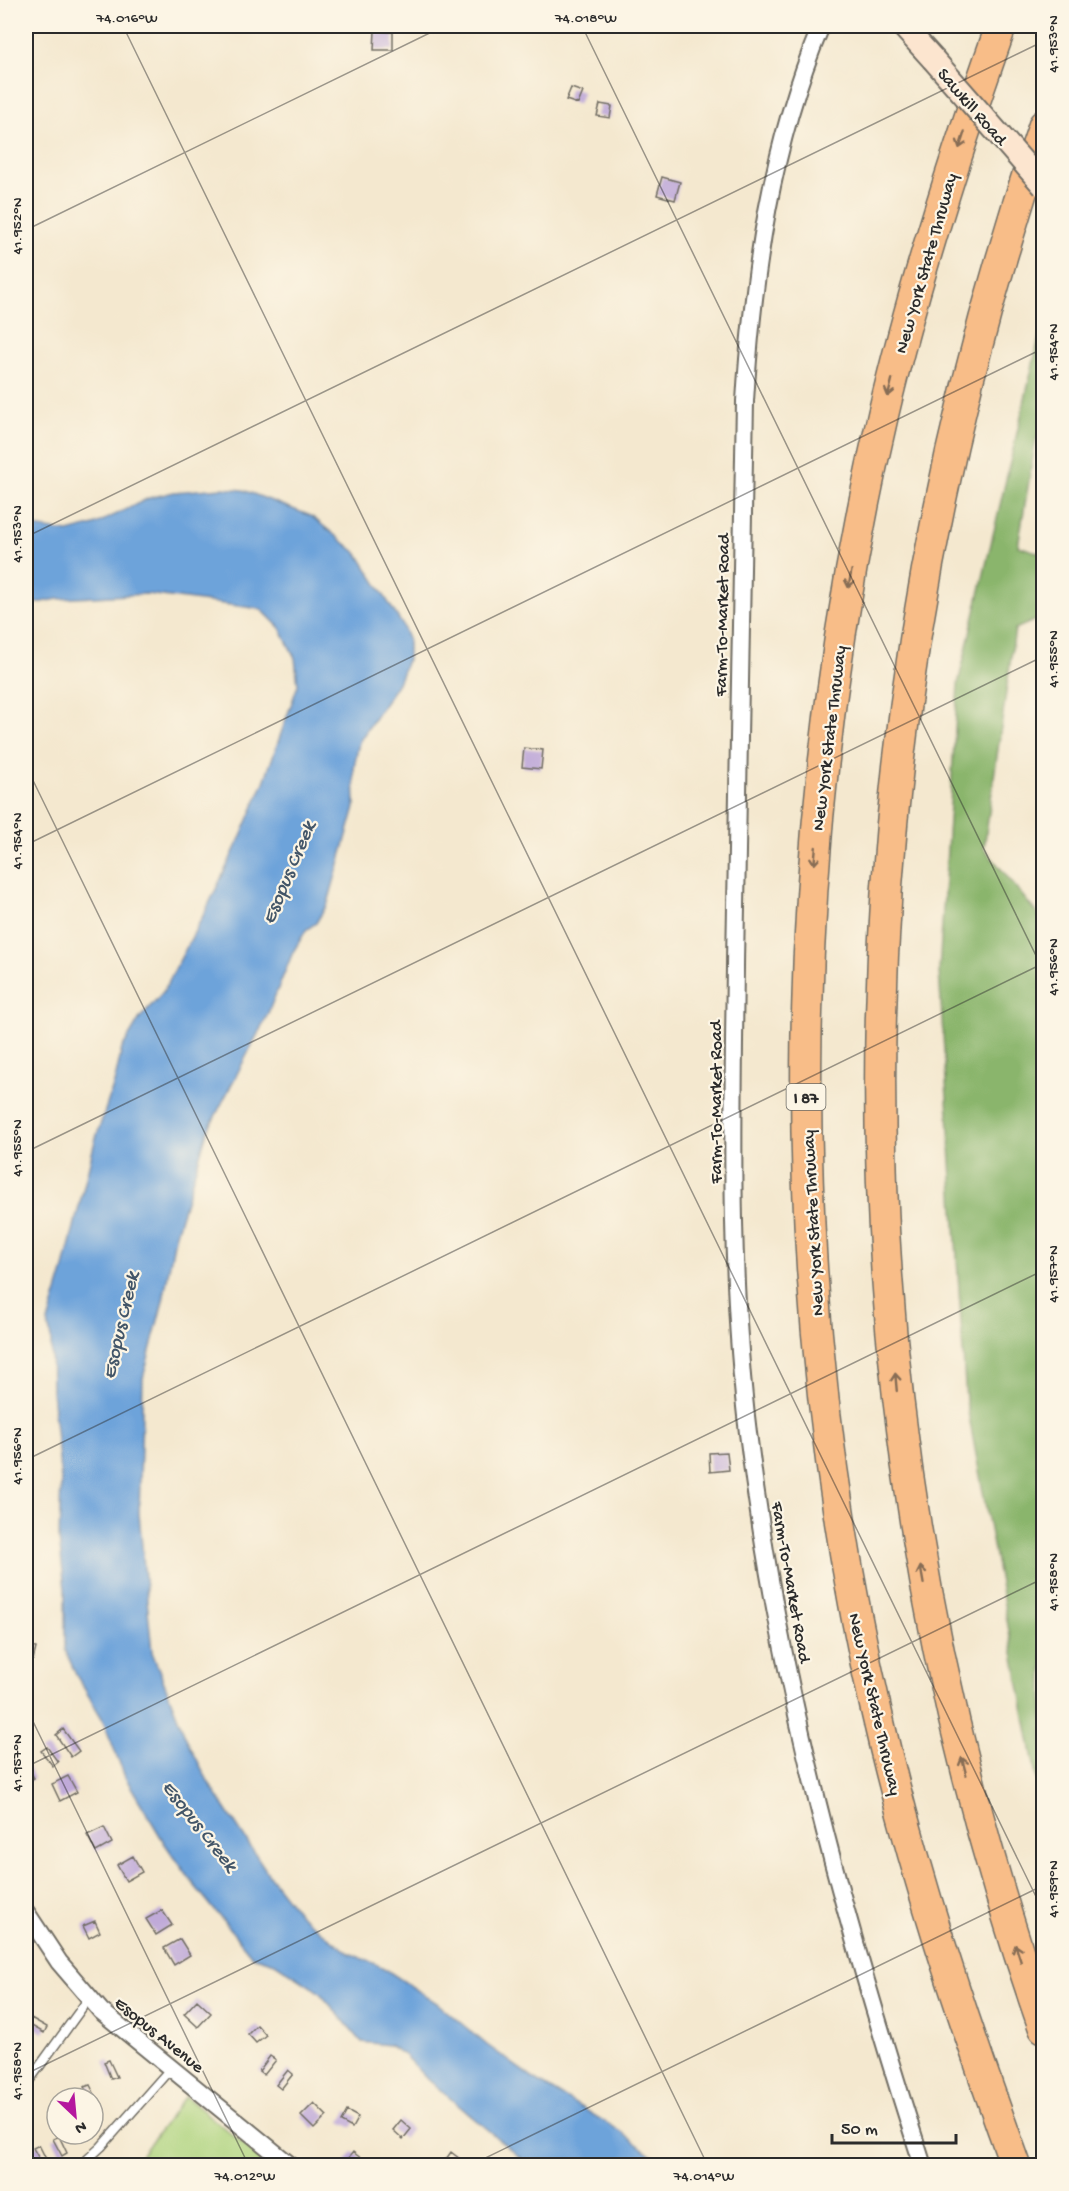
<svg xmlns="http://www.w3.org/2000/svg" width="1069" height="2191" viewBox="0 0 1069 2191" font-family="'Gochi Hand',sans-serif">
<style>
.green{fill:#add37d;stroke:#6c7f54;stroke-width:1.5}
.forest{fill:#8ab56c;stroke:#5a704c;stroke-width:1.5}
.water{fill:#6da3da;stroke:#4c6782;stroke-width:1.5}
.building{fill:#c0aad9}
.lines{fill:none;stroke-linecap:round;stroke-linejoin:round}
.lane-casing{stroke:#716d64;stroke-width:11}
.street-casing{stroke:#716d64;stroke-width:20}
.secondary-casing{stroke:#716d64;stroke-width:26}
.highway-casing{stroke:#716d64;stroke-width:33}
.lane{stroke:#fff;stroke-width:8}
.street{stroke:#fff;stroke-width:16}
.secondary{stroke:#fce5cf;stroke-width:22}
.highway{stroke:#f8bd88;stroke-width:30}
.secondary-bridge-casing{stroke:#716d64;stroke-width:26;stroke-linecap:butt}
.secondary-bridge{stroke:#fce5cf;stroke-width:22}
.oneway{stroke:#876d55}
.ticks{fill:none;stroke:#2b2b2b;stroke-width:1.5;stroke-opacity:0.45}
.labels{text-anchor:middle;stroke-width:4.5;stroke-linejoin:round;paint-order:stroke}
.shield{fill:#fcf5e5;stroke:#6a6863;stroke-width:1.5}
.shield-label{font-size:16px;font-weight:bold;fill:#2b2b2b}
.street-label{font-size:18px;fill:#2b2b2b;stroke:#fcf5e5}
.water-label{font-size:20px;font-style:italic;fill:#425568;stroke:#fcf5e5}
.neatline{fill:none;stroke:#2b2b2b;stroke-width:2}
.ticks-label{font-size:15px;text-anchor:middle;fill:#2b2b2b}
</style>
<rect width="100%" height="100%" fill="#fcf5e5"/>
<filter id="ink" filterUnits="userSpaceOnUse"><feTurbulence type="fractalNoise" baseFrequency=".0167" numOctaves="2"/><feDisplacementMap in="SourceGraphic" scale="12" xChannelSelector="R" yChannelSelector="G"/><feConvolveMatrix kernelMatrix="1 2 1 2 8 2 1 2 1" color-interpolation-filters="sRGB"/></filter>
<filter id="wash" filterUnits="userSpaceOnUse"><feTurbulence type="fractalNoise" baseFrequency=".008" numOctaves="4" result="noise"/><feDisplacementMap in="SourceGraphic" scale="24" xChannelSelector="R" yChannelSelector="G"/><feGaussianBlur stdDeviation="1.35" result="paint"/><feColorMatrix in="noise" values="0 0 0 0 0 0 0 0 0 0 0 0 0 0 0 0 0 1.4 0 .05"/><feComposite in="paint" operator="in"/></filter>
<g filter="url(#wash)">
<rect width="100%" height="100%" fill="#f4e8cf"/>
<!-- green -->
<path class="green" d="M185 2096 269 2165H134Z"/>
<!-- forest -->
<path class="forest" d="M1043 322V430L1036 439 1018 546 1043 554V617L1015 629 984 848 1043 921V1813L966 1401 939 971 958 684Z"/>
<!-- water -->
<path class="water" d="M222 488 243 490 311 516 358 554 402 624 408 639V658L398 683 359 742 354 767 355 807 328 903 316 923 306 930 293 952 266 1018 207 1132 175 1237 163 1301 143 1378 139 1514 152 1652 185 1736 209 1783 271 1878 299 1914 349 1953 382 1967 437 2003 487 2045 534 2079 617 2129 664 2164 690 2165H529L424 2076 405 2056 389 2045 362 2042 319 1992 275 1963 252 1956 195 1886 165 1844 125 1777 102 1718 76 1675 65 1649V1589L59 1539 61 1480 52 1391 51 1339 48 1322 63 1272 95 1141 115 1080 122 1048 140 1018 163 992 206 910 242 834 264 782 298 685 295 658 280 628 261 609 147 594 58 599 26 605V526L68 532 94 525 149 498 174 492Z"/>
<g id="blocks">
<!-- building -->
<path class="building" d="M375 31 393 32V50H374Z
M571 88 583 92 578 104 566 100Z
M600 104 612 106 610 118 597 116Z
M662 177 680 182 675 200 657 195Z
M524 748 543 750 541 769 522 767Z
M727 1452 729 1470 710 1472 709 1453Z
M26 1646 36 1648 33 1660 26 1659Z
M63 1729 79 1751 71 1757 56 1735Z
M47 1747 58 1762 53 1766 41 1751Z
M26 1764 34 1778 29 1781 26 1776Z
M68 1776 77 1792 60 1801 52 1784Z
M104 1827 112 1843 96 1852 87 1835Z
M133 1856 142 1872 126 1881 117 1865Z
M162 1910 172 1925 156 1935 146 1919Z
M95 1921 100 1932 89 1938 83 1926Z
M180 1939 190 1955 174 1965 164 1948Z
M197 2000 211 2013 198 2027 184 2014Z
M31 2018 47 2027 44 2033 28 2024Z
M257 2025 266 2035 256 2043 248 2034Z
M270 2056 276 2060 264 2075 259 2071Z
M109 2060 117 2077 111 2079 104 2062Z
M288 2070 293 2074 281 2089 276 2085Z
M90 2085 98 2101 93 2104V2098H90L84 2087Z
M314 2103 327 2116 314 2129 301 2116Z
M347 2111 358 2117 352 2128 341 2122Z
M401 2120 411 2129 403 2139 393 2130Z
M59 2136 67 2153 62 2156 53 2139Z
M39 2145 47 2161 42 2164 33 2148Z
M353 2152 367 2163 366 2166H342Z
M451 2152 469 2166H441Z"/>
</g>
</g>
<g filter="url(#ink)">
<use href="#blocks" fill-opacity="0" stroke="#716d64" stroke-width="1.5"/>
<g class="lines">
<defs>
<path id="lane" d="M26 2085 89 1998
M80 2166 101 2147 171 2068"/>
<path id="street" d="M821 26C771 145 753 273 745 401 741 589 737 778 735 967 733 1122 729 1279 748 1433 778 1683 846 1927 923 2166
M26 1912 59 1962 101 2011 291 2166"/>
<path id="secondary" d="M903 26 933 59"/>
<path id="highway" d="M1001 26C956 153 914 283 883 415 784 840 779 1288 877 1714 912 1868 962 2017 1016 2166
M1044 125C828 755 823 1398 1044 2028"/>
</defs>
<!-- lane casing -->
<use href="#lane" class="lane-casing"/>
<!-- street casing -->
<use href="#street" class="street-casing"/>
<!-- secondary casing -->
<use href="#secondary" class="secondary-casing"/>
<!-- highway casing -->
<use href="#highway" class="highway-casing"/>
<!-- lane -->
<use href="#lane" class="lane"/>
<!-- street -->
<use href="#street" class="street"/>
<!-- secondary -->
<use href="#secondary" class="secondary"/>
<!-- highway -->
<use href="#highway" class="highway"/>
<defs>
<path id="secondary-bridge" d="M933 59 1044 186"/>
</defs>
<!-- secondary-bridge casing -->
<use href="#secondary-bridge" class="secondary-bridge-casing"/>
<!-- secondary-bridge -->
<use href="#secondary-bridge" class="secondary-bridge"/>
</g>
<!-- one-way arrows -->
<defs><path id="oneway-shaft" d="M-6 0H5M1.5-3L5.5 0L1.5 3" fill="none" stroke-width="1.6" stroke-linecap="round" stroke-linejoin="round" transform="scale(1.5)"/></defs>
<g class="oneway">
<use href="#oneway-shaft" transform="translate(962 140) rotate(108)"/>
<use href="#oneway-shaft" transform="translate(890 388) rotate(104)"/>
<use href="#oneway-shaft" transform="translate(850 579) rotate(100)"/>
<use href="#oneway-shaft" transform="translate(815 856) rotate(95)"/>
<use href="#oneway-shaft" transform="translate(896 1382) rotate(-95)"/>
<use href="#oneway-shaft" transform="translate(922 1575) rotate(-100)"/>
<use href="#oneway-shaft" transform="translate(964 1766) rotate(-105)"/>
<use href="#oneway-shaft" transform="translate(1018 1953) rotate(-108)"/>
</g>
</g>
<!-- ticks -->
<path class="ticks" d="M123 26 1044 1913M582 26 1044 972M1041 26 1044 31M26 230 444 26M26 537 1044 41M26 766 708 2166M26 845 1044 348M26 1152 1044 656M26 1460 1044 963M26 1707 249 2166M26 1767 1044 1270M26 2074 1044 1578M469 2166 1044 1885"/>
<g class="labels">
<!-- shield labels -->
<rect class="shield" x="786.5" y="1084" width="39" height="26" rx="4.5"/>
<g class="shield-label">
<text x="806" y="1103">I 87</text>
</g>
<!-- street labels -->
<g class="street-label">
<text transform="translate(973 106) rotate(49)" y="6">Sawkill Road</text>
<text transform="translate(925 263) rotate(-74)" y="6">New York State Thruway</text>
<text transform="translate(721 615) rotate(-89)" y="6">Farm-To-Market Road</text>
<text transform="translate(828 738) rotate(-83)" y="6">New York State Thruway</text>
<text transform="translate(715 1102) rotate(-90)" y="6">Farm-To-Market Road</text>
<text transform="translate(812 1223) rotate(-93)" y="6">New York State Thruway</text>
<text transform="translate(792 1582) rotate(80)" y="6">Farm-To-Market Road</text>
<text transform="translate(876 1704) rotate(77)" y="6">New York State Thruway</text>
<text transform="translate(160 2034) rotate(39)" y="6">Esopus Avenue</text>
</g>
<!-- water labels -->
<g class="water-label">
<text transform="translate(287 872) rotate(-67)" y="7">Esopus Creek</text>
<text transform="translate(119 1325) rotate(-77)" y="7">Esopus Creek</text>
<text transform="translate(201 1825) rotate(52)" y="7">Esopus Creek</text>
</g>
</g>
<!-- margin -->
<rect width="1069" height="2191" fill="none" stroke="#fcf5e5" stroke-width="66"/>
<!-- north arrow -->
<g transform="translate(75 2116) rotate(154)"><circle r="28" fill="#fcf5e5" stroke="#a8a49b" stroke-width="1.5"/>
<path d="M0-4.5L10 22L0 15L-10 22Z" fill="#b5179e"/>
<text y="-9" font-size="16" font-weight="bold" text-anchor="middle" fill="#2b2b2b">N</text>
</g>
<!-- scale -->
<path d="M832 2134v9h124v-9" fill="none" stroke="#2b2b2b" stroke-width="3"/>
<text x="841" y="2134" font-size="18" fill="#2b2b2b" stroke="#fcf5e5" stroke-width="4.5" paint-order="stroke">50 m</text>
<rect x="33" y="33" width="1003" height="2125" class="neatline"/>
<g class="ticks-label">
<text x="127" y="22">74.016°W</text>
<text x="586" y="22">74.018°W</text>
<text transform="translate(1052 44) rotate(-90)" y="5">41.953°N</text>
<text transform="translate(16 226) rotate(-90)" y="5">41.952°N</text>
<text transform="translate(1052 352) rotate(-90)" y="5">41.954°N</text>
<text transform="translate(16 534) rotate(-90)" y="5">41.953°N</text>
<text transform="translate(1052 659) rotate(-90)" y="5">41.955°N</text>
<text transform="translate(16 841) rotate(-90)" y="5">41.954°N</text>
<text transform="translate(1052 967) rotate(-90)" y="5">41.956°N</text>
<text transform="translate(16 1148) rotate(-90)" y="5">41.955°N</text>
<text transform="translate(1052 1274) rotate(-90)" y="5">41.957°N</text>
<text transform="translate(16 1456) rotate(-90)" y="5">41.956°N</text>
<text transform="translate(1052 1582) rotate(-90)" y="5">41.958°N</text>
<text transform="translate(16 1763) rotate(-90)" y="5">41.957°N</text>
<text transform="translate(1052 1889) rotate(-90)" y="5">41.959°N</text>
<text transform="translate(16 2071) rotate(-90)" y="5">41.958°N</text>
<text x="245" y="2180">74.012°W</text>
<text x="704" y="2180">74.014°W</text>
</g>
</svg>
